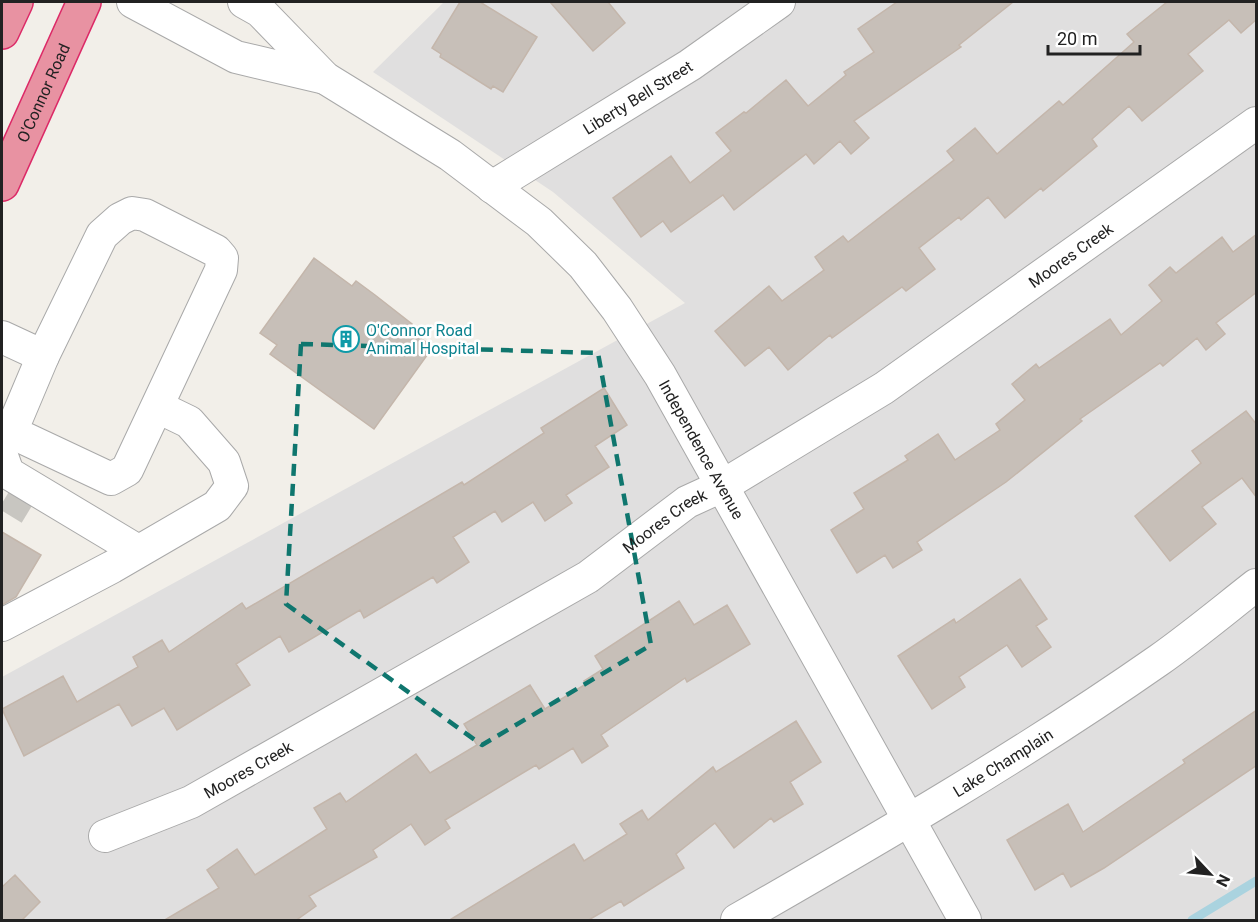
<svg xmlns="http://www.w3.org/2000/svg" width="1258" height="922" viewBox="0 0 1258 922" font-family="Roboto,sans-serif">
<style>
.residential{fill:#e0dfdf}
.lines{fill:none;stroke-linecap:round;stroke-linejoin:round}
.stream{stroke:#aad3df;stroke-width:9}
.building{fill:#c7bfb8;stroke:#c4b6ab;stroke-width:1.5}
.minor-tunnel{stroke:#c8c6c1;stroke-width:32;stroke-dasharray:32 16;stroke-linecap:butt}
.minor-casing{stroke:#a9a9a9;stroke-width:34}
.highway-casing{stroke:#dc2a67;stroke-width:36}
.minor{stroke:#fff;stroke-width:32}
.highway{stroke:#e892a2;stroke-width:33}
.marked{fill:none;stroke:#0f766e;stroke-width:4.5;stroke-dasharray:12 8;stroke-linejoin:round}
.labels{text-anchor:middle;stroke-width:5;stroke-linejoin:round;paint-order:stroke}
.street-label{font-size:16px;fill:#222;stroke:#fff}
.culture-label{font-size:16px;fill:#0d838f;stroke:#fff;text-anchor:start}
</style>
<rect width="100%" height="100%" fill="#f2efe9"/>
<!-- residential -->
<path class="residential" d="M444 2H1256V920H2V677L685 303 553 192 373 72Z"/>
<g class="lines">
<!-- stream -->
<path class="stream" d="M1192 920 1256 881"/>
</g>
<!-- building -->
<path class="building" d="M460 2H480L537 37 503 92 493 86 491 89 440 57 441 54 432 48Z
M550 2H608L625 23 593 51Z
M897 2H1013L959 45 961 47 854 121 869 138 851 154 840 141 814 164 806 154 734 210 723 195 671 232 663 221 641 237 613 198 671 156 690 183 731 151 716 133 744 112 746 113 786 80 808 106 846 75 844 72 874 52 858 29Z
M1167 2H1257V19L1241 33 1229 20 1188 54 1203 71 1142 121 1129 106 1092 139 1097 146 1043 191 1041 188 1005 218 988 197 961 220 959 217 919 248 935 269 906 291 902 287 832 338 830 335 788 370 769 347 745 366 715 331 769 286 782 301 824 270 815 257 843 236 848 242 954 160 947 151 975 128 997 154 1059 101 1063 105 1134 42 1127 34Z
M1257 234V292L1216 323 1225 334 1206 350 1197 338 1163 366 1160 363 1080 419 1082 421 1006 482 917 542 922 550 893 568 885 555 857 573 831 530 864 509 854 493 908 460 905 456 938 434 955 460 1000 430 996 424 1025 400 1012 384 1036 364 1039 368 1110 319 1121 335 1162 301 1149 285 1170 267 1176 273 1222 237 1233 252Z
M314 258 352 286 356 281 375 295 412 324 409 330 433 347 374 429 270 354 277 345 260 333Z
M604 388 627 425 595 446 609 467 566 495 572 503 545 521 533 502 502 522 495 511 453 537 469 562 437 583 433 577 364 618 360 610 289 652 280 636 236 664 250 685 177 730 164 708 132 726 119 704 24 756 2 709 63 676 77 702 138 667 133 657 162 640 169 652 242 603 246 609 462 482 464 485 544 433 541 428Z
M1246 411 1257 425V498L1242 478 1202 507 1216 524 1170 561 1135 516 1201 463 1192 451Z
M2 532 41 555 16 597 2 605Z
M1020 579 1047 619 1036 626 1051 647 1022 667 1007 645 959 677 965 687 932 709 898 656 954 619 956 623Z
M679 601 694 625 727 605 750 644 687 682 685 678 601 735 608 746 582 763 573 748 539 769 536 765 445 820 450 828 425 845 411 824 373 850 377 857 309 896 316 906 295 921H163L219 888 207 870 237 849 255 875 327 829 314 808 340 793 346 802 416 754 430 773 477 745 464 724 530 685 545 709 586 684 584 681 603 669 595 656Z
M1257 710V765L1104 868 1071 887 1063 873 1035 890 1007 840 1068 804 1083 832 1185 763 1183 760Z
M796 721 821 762 790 782 803 804 774 822 771 818 734 848 715 823 676 854 684 868 624 906 621 901 587 921H448L574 844 584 861 627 834 620 824 642 810 648 820 713 767 716 772Z
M15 875 40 902 21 921H2V887Z"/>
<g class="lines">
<!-- minor-tunnel -->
<path class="minor-tunnel" d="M7 495 30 509"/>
<defs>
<g id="minor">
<path d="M133 2 236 57 325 78"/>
<path id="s1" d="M244 2 260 11 325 78 450 155 539 222 583 265 617 309 660 375 965 920"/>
<path id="s2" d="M492 187 690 65 779 2"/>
<path d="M132 213 145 215 216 251 222 258 221 270 127 470 111 479 11 432 43 356 102 235 120 219Z"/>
<path d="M2 337 43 356"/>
<path d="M2 456 8 473 138 551"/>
<path d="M2 625 112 567 217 506 232 486 224 462 189 422 158 407"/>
<path id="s3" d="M105 836 191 802 588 577 687 502 724 485 884 388 1256 123"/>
<path id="s4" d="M737 920C880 838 1023 755 1159 660 1193 636 1224 610 1256 585"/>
</g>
<g id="highway">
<path d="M2 32 16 2"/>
<path id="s5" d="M2 184 84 2"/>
</g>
</defs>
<!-- minor casing -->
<use href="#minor" class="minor-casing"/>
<!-- highway casing -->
<use href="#highway" class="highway-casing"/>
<!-- minor -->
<use href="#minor" class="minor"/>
<!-- highway -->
<use href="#highway" class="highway"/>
</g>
<!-- marked area -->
<path class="marked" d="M301 344 598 353 651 645 482 745 286 604Z"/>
<!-- icons -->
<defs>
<symbol id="building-ring" viewBox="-11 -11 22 22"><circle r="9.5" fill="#fff" stroke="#0f9aa8" stroke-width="1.5"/><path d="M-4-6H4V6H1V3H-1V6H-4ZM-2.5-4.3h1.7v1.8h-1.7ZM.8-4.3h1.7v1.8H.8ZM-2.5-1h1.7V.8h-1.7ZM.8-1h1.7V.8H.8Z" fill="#0f9aa8"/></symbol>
</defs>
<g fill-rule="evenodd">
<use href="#building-ring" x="331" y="324" width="30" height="30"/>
</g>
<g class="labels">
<!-- street labels -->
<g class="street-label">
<text dy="6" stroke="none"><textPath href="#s5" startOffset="100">O'Connor Road</textPath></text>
<text dy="6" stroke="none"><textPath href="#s2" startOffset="171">Liberty Bell Street</textPath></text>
<text dy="6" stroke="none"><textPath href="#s3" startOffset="1130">Moores Creek</textPath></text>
<text dy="6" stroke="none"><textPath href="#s1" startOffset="651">Independence Avenue</textPath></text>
<text dy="6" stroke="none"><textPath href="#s3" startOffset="644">Moores Creek</textPath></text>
<text dy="6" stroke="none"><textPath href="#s4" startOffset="309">Lake Champlain</textPath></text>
<text dy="6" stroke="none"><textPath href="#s3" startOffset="158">Moores Creek</textPath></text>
</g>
<!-- culture labels -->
<g class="culture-label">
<text x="366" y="336">O'Connor Road<tspan x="366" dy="18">Animal Hospital</tspan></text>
</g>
</g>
<!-- border -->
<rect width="1258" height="922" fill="none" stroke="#222222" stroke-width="6"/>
<!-- north arrow -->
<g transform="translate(1210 874) rotate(116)" stroke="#ffffff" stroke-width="4.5" paint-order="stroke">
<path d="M0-4.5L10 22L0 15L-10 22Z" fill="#222222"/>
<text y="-9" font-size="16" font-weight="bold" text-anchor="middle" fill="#222222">N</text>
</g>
<!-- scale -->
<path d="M1048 45v9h92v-9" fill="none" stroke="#222222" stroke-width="3"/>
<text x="1057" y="45" font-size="18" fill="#222222" stroke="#ffffff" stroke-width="4.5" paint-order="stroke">20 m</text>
</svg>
